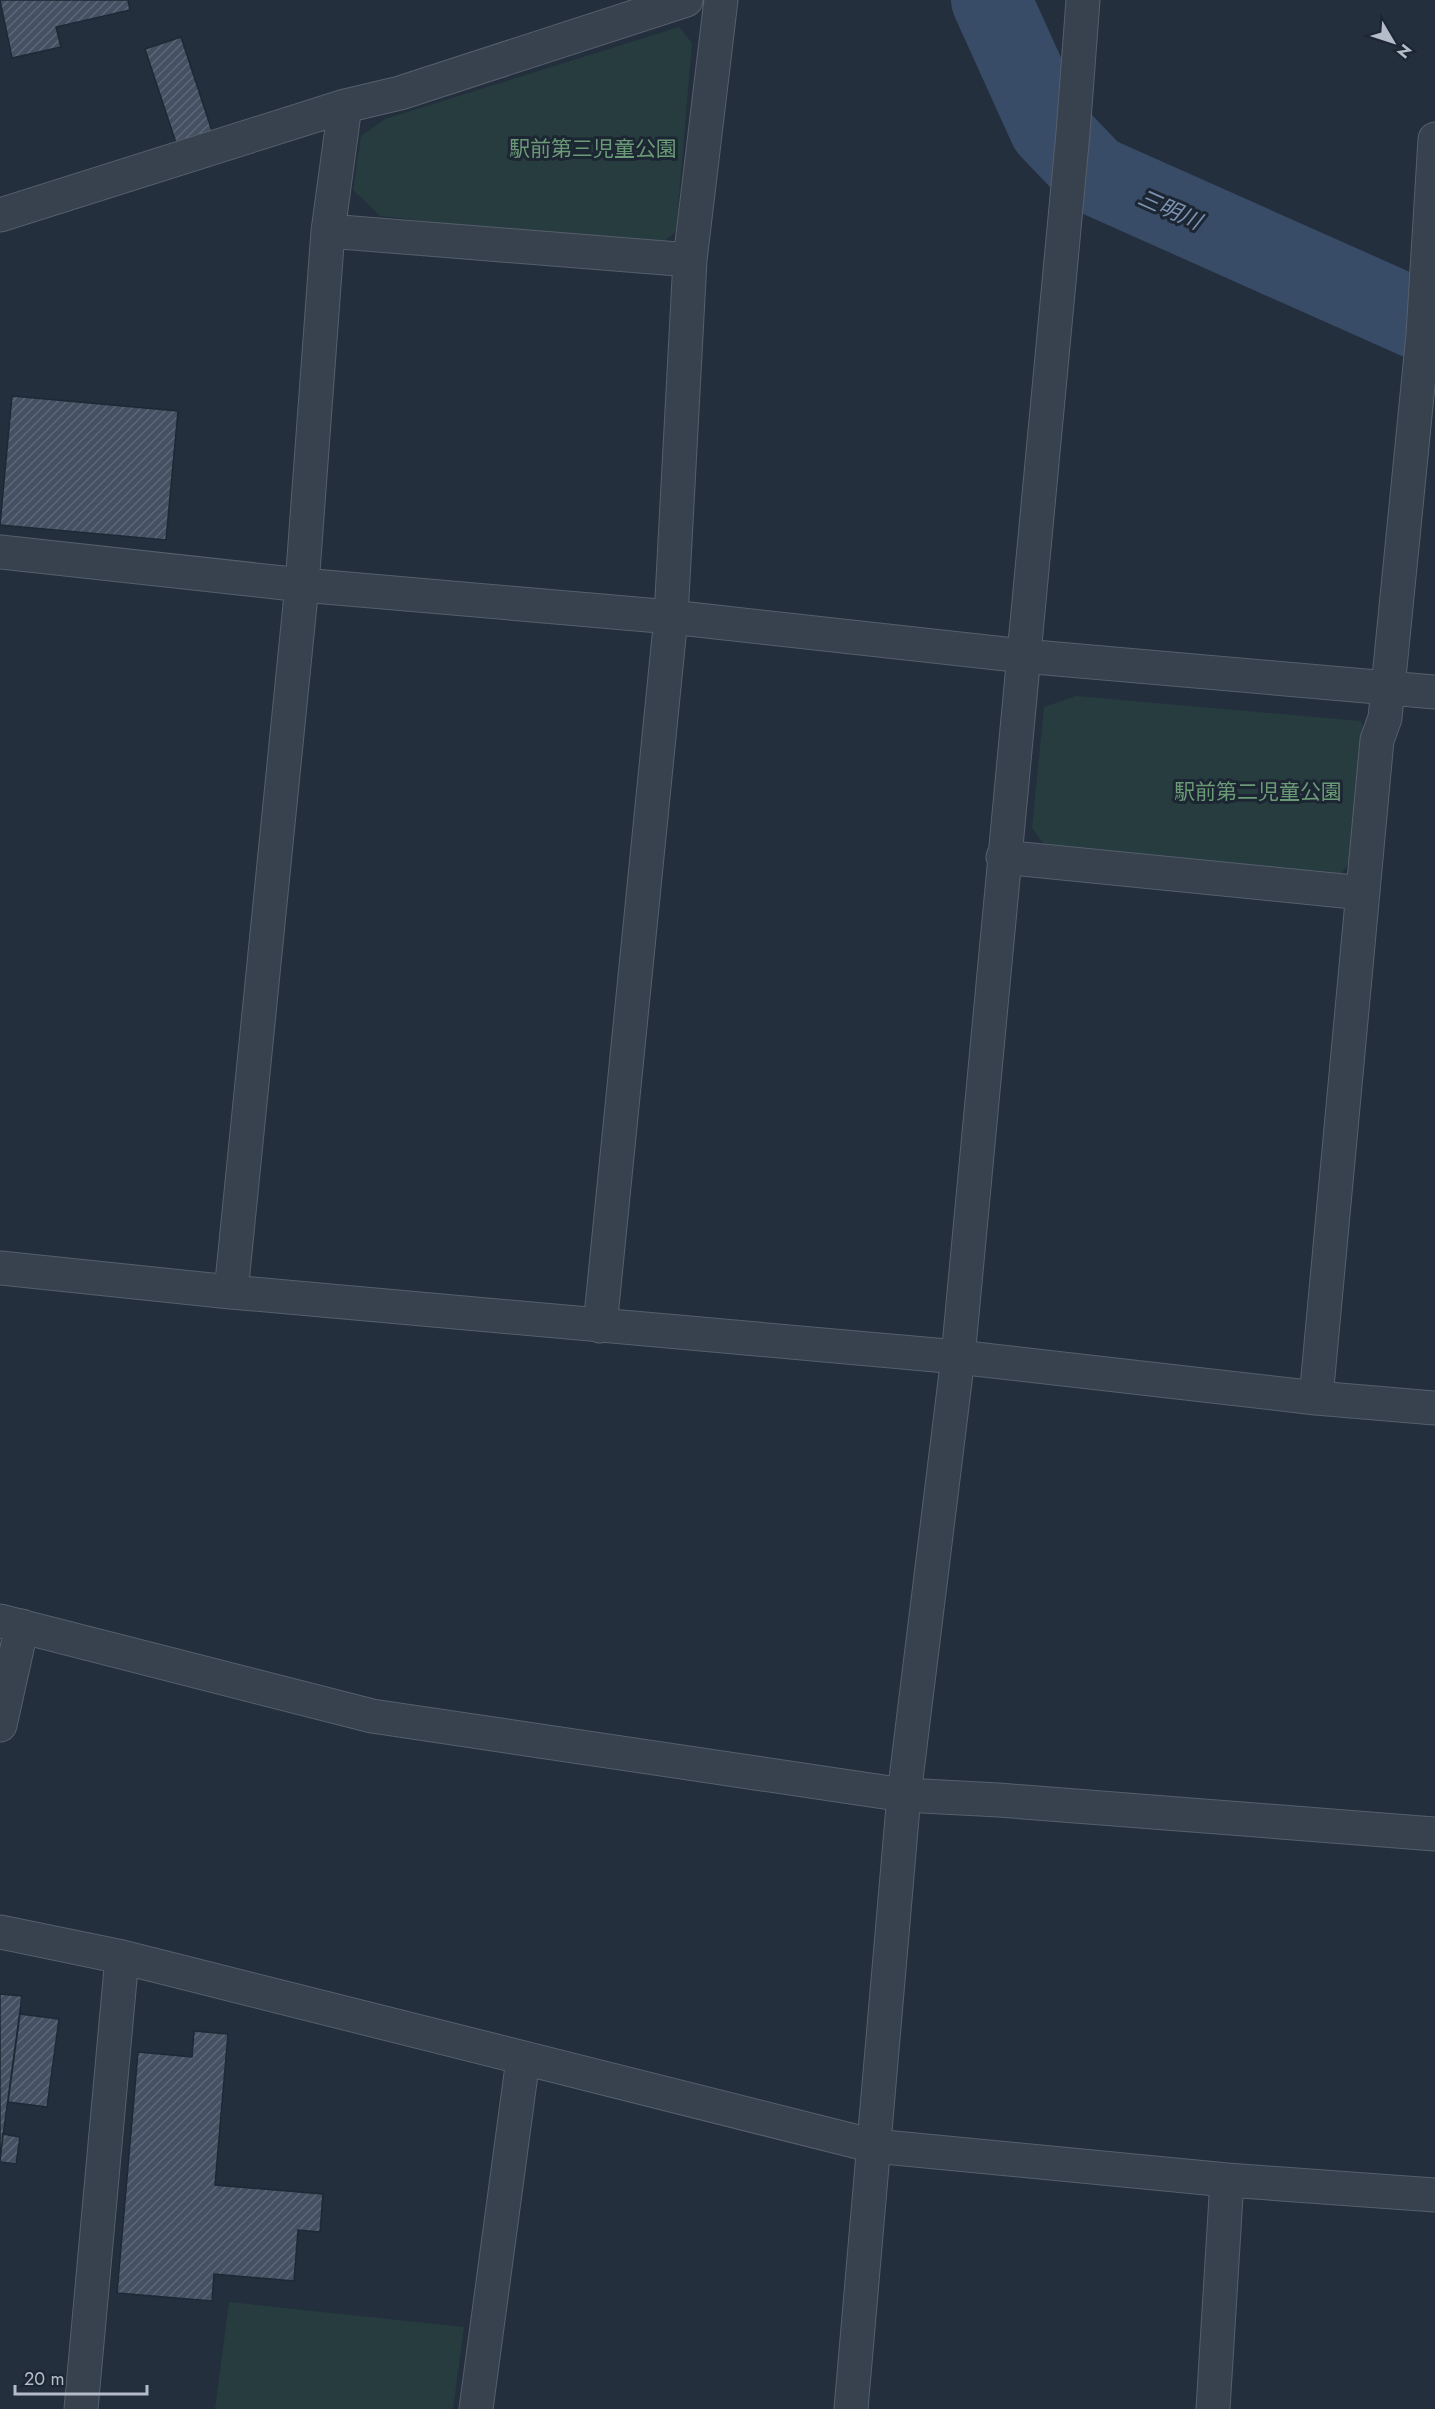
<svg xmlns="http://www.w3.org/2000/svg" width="1435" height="2409" viewBox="0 0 1435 2409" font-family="Jost,'Noto Sans JP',sans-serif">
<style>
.green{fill:#263c3f}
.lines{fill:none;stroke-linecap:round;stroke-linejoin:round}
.river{stroke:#394c67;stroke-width:80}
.building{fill:url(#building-hatch);stroke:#1f2835;stroke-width:1.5}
.minor-casing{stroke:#565f6c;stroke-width:35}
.tertiary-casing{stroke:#565f6c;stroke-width:35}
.path{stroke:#44595c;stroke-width:4;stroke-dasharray:4.5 4.5;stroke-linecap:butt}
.minor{stroke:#38414e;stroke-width:33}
.tertiary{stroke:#38414e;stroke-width:33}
.labels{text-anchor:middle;stroke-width:6;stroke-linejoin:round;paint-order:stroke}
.park-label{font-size:21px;fill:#6b9a76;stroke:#1d2633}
.water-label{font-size:22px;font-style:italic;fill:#7c92b1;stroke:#1d2633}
</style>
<defs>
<pattern id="building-hatch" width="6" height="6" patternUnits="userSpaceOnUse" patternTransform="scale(1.5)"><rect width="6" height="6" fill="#455162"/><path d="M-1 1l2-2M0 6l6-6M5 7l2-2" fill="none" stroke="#5d6877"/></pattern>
</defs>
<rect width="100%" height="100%" fill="#242f3e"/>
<!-- green -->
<path class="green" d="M679 27 692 43 676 231 658 247 380 216 353 190 361 136 385 119Z
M1076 696 1361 721 1366 738 1353 858 1336 880 1049 851 1032 828 1044 707Z
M229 2302 464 2327 453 2409H215Z"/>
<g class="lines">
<!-- river -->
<path class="river" d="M991 0 1049 128 1094 175 1435 327"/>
</g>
<!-- building -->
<path class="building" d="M0 0H128L130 10 56 27 61 47 12 58Z
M181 37 214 137 178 149 145 49Z
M12 396 178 411 166 540 0 525Z
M0 1994 22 1996 0 2158Z
M20 2014 59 2019 47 2107 8 2102Z
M194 2031 228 2034 215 2185 323 2194 320 2232 298 2230 294 2281 214 2274 212 2301 117 2293 138 2052 192 2057Z
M3 2134 20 2137 16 2164 0 2162Z"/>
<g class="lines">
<defs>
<path id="minor" d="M0 215 345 106 400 93 686 0
M328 231 690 260
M0 552 302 585 671 617 1023 656 1435 692
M1003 857 1363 893
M0 1268 231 1292 958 1357 1316 1398 1435 1408
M231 1292 302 585 328 231 345 106
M600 1326 671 617 690 260 721 0
M1316 1398 1377 740 1385 718 1423 335 1435 139
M0 1725 22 1626
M0 1932 122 1957 874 2146 1227 2180 1435 2195
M81 2409 122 1957
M476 2409 523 2059
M851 2409 904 1795 958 1357 1073 133 1083 0
M1213 2409 1227 2180"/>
<path id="tertiary" d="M0 1621 372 1716 904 1795 999 1800 1435 1834"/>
</defs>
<!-- minor casing -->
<use href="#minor" class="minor-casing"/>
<!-- tertiary casing -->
<use href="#tertiary" class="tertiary-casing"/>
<!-- path -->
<path class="path" d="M1288 796 1332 795"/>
<!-- minor -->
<use href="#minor" class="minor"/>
<!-- tertiary -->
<use href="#tertiary" class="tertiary"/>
</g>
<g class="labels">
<!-- park labels -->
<g class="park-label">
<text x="593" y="156">駅前第三児童公園</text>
<text x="1258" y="799">駅前第二児童公園</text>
</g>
<!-- water labels -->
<g class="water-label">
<text transform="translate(1170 209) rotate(24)" y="8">三明川</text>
</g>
</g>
<!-- north arrow -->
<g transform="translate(1393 42) rotate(129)" stroke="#1d2633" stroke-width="4.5" paint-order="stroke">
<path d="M0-4.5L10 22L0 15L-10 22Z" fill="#b4bcc9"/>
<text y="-9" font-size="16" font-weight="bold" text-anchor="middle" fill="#b4bcc9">N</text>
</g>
<!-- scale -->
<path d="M15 2385v9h132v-9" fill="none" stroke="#b4bcc9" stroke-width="3"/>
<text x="24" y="2385" font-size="18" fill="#b4bcc9" stroke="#1d2633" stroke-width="4.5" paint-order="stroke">20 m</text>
</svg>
